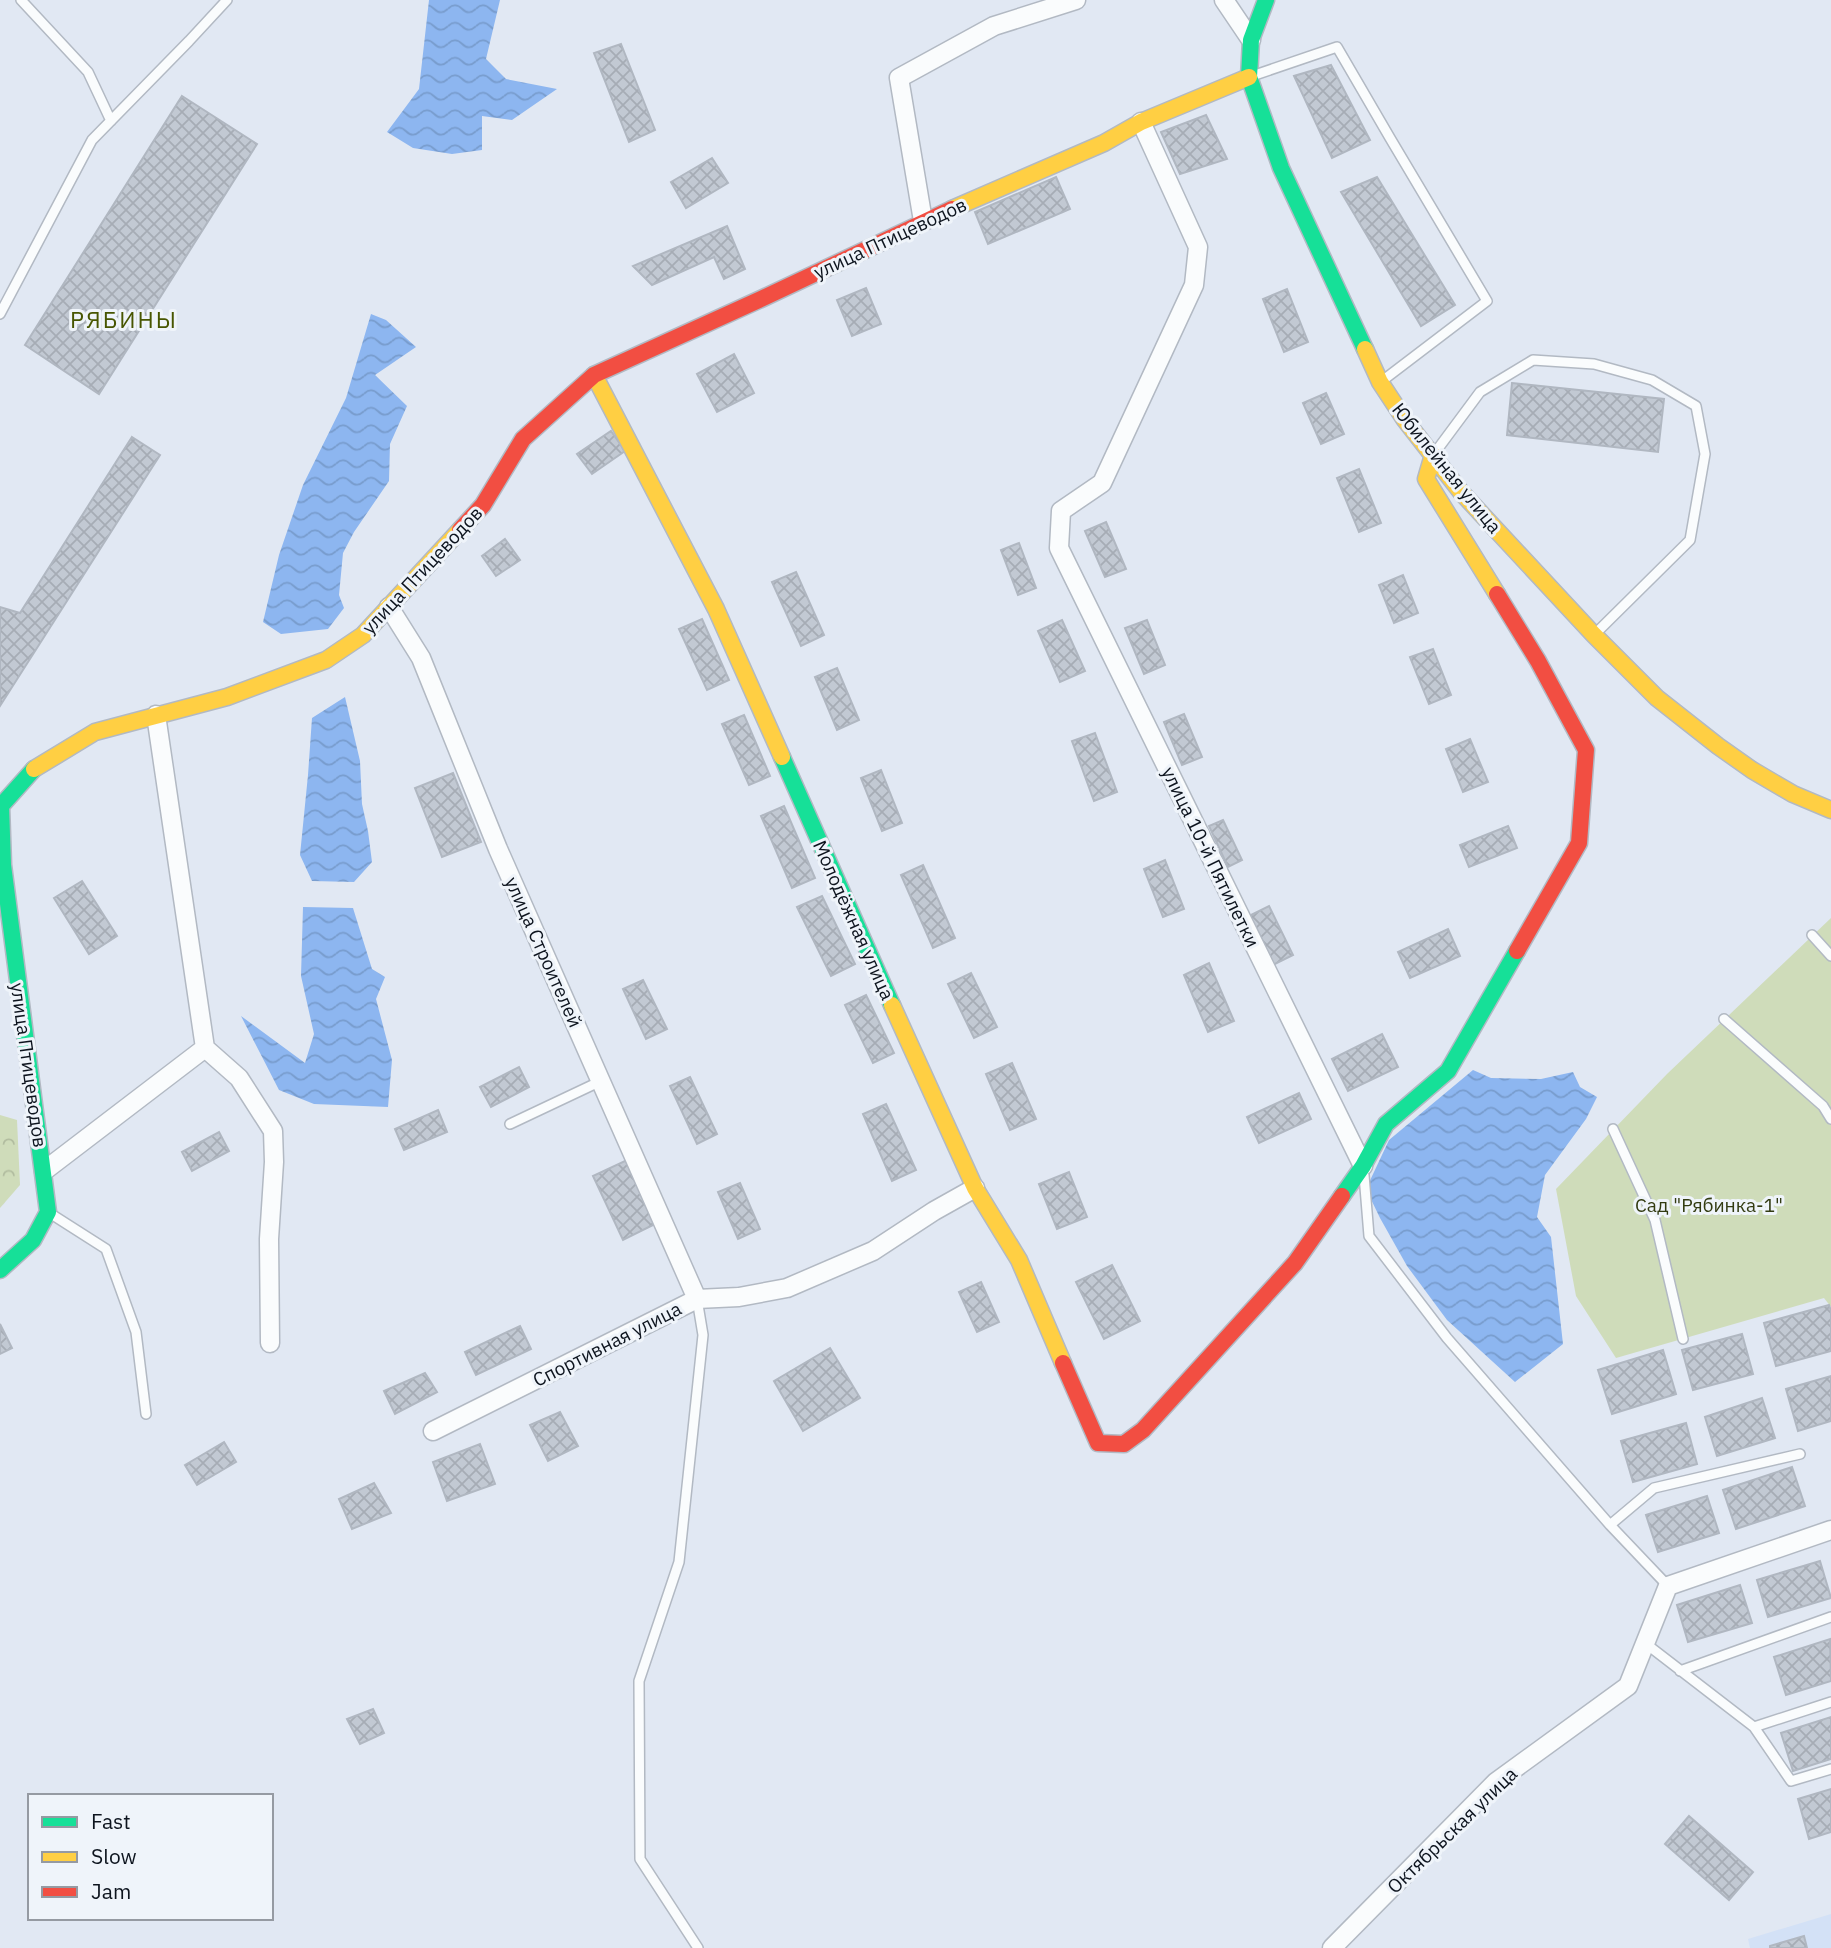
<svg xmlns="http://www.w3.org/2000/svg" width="1831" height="1948" viewBox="0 0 1831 1948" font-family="'IBM Plex Sans',sans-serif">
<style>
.built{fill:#d3e1f6}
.forest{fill:url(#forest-crowns)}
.garden{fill:#cfdcba}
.water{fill:url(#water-waves)}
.building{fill:url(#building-cross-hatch);stroke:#b0b7c1;stroke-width:2}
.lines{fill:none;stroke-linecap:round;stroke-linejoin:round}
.lane-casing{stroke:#b2b9c3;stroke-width:12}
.street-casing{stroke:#b2b9c3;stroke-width:21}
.fast-casing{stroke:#b2b9c3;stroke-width:19}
.slow-casing{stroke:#b2b9c3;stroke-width:19}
.jam-casing{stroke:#b2b9c3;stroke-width:19}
.lane{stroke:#fafcfd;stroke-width:9}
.street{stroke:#fafcfd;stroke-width:18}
.fast{stroke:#16e098;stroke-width:16}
.slow{stroke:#ffcf43;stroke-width:16}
.jam{stroke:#f24e42;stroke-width:16}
.labels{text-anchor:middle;stroke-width:6;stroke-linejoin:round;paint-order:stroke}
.street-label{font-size:19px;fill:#0d141e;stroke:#eff4fa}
.park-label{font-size:19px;fill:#323b11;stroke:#eff4fa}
.quarter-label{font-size:23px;letter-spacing:2px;fill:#485602;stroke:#eff4fa}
</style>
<defs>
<pattern id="forest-crowns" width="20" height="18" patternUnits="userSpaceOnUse" patternTransform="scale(1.75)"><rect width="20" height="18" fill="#cfdcba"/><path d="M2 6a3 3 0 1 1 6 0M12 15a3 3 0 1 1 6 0" fill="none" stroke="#b1bc9f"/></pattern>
<pattern id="water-waves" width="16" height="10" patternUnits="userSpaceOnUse" patternTransform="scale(1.75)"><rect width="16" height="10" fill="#8db6f0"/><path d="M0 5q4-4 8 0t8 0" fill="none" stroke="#789ccd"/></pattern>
<pattern id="building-cross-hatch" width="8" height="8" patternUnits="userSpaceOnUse" patternTransform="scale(1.75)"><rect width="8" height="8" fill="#c2c9d3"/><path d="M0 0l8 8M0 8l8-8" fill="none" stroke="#a6acb5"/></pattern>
</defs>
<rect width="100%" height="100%" fill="#e1e8f3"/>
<!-- built -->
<path class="built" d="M1831 1914V1948H1750L1748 1939Z"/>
<!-- forest -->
<path class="forest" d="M0 1115 17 1120 20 1185 0 1208Z"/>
<!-- garden -->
<path class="garden" d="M1831 918V1307L1824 1298 1616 1358 1576 1296 1556 1189 1667 1074Z"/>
<!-- water -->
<path class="water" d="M429 0H500L486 59 506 79 557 89 512 120 482 116V150L452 154 413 148 387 132 419 89Z
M371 314 386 320 416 347 375 375 407 406 390 444 389 481 354 532 343 553 339 595 344 608 328 629 281 634 263 622 279 555 303 485 346 398Z
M345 697 360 761 362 804 368 831 372 862 354 882 312 881 300 855 308 775 312 718Z
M303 907 353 908 372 969 385 977 376 999 392 1060 388 1107 314 1104 279 1090 241 1016 305 1063 314 1034 301 976Z
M1473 1070 1491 1078 1541 1079 1573 1072 1580 1087 1597 1097 1586 1119 1545 1175 1537 1217 1551 1237 1563 1344 1515 1382 1447 1320 1407 1266 1380 1218 1366 1189 1389 1140Z"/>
<!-- building -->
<path class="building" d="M621 44 655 130 629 142 594 53Z
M1331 65 1370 140 1332 158 1294 76Z
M182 96 257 144 99 394 25 345Z
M1206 115 1227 159 1180 174 1161 132Z
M712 158 728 183 686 208 671 182Z
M1056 177 1070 209 988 244 975 212Z
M1377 177 1455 305 1421 326 1341 192Z
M727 226 745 269 724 279 714 257 652 285 633 266Z
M866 288 881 324 852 336 837 300Z
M1287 289 1308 342 1284 352 1263 299Z
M734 354 754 393 717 412 697 374Z
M1512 383 1664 399 1658 452 1507 435Z
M1326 393 1344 434 1321 444 1303 403Z
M611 431 625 451 592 474 577 454Z
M132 437 160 455 0 706V607L20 613Z
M1359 469 1381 523 1359 532 1337 478Z
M1106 522 1126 569 1105 577 1085 531Z
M505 539 520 560 496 576 482 556Z
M1019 543 1036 588 1018 595 1001 550Z
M796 572 824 635 801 646 772 582Z
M1403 575 1418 613 1394 623 1379 585Z
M702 619 729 680 707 690 679 629Z
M1062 620 1085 671 1060 682 1038 631Z
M1147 620 1165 665 1144 674 1125 628Z
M1433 649 1451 695 1429 704 1410 657Z
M837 668 859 720 837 730 815 677Z
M1184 714 1202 757 1182 765 1164 722Z
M744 715 770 776 749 785 722 724Z
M1095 733 1117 792 1094 801 1072 741Z
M1470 739 1488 782 1463 792 1446 749Z
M881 770 902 823 882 831 861 778Z
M453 773 481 842 442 857 415 788Z
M784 806 815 878 792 888 761 816Z
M1223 820 1242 860 1228 867 1209 826Z
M1508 826 1517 848 1469 867 1460 845Z
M1165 860 1184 909 1163 917 1144 869Z
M923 865 955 938 933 948 901 875Z
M82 881 117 936 89 954 54 898Z
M822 896 855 964 831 976 797 907Z
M1269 906 1293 955 1273 965 1249 916Z
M1448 929 1460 956 1410 978 1398 952Z
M1209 963 1234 1021 1208 1032 1184 975Z
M971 973 997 1027 974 1038 948 984Z
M643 980 667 1029 646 1039 623 989Z
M866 995 894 1053 873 1063 845 1005Z
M1382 1034 1398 1067 1348 1091 1332 1059Z
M1012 1063 1036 1119 1010 1130 986 1074Z
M519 1067 529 1087 491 1107 480 1087Z
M690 1077 717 1134 697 1144 670 1086Z
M1299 1093 1311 1119 1259 1143 1247 1117Z
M886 1104 916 1170 892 1181 863 1114Z
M438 1110 447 1132 404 1150 395 1129Z
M219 1132 229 1151 192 1171 182 1152Z
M627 1160 657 1223 623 1240 593 1176Z
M1069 1172 1087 1217 1057 1229 1039 1184Z
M740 1183 760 1229 738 1239 718 1192Z
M1112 1265 1140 1321 1104 1339 1076 1282Z
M981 1282 999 1322 977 1332 959 1292Z
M1829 1305 1831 1311V1351L1776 1366 1764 1323Z
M0 1324 12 1348 0 1354Z
M520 1326 531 1349 476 1375 465 1352Z
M1742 1334 1753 1374 1693 1390 1682 1350Z
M830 1348 860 1398 803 1431 774 1381Z
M1663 1350 1676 1394 1612 1414 1598 1370Z
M425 1373 437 1392 395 1414 384 1391Z
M1831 1376V1421L1798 1431 1786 1389Z
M1762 1398 1775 1438 1717 1456 1705 1417Z
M560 1412 578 1446 548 1461 530 1425Z
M1686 1423 1697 1464 1633 1482 1621 1441Z
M224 1442 236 1462 197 1485 185 1465Z
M480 1444 495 1484 447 1501 433 1462Z
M1792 1467 1805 1506 1736 1529 1723 1490Z
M374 1483 391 1513 352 1529 339 1499Z
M1707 1496 1719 1533 1658 1552 1646 1515Z
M1820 1561 1831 1598 1768 1617 1757 1580Z
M1740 1585 1752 1623 1688 1642 1677 1605Z
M1830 1639 1831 1681 1786 1695 1774 1657Z
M373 1709 384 1733 360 1744 347 1719Z
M1831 1717V1759L1793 1771 1781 1733Z
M1831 1789V1832L1809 1839 1798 1799Z
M1689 1816 1753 1872 1729 1900 1665 1844Z
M1804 1936 1807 1948H1770V1946Z"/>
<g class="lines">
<defs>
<path id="lane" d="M21 0 88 72 111 121
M1252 76 1337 47 1390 138 1487 301 1382 381
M0 314 92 140 189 41 227 0
M1434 454 1480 392 1533 360 1594 364 1652 380 1696 406 1705 454 1690 540 1595 634
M1812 935 1831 956
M1724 1019 1823 1106 1831 1119
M510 1124 601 1081
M1613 1129 1655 1220 1683 1339
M1364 1175 1369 1236 1447 1338 1610 1525 1668 1586
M48 1212 106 1249 136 1332 146 1414
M697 1299 703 1335 679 1562 639 1681 640 1859 698 1948
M1610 1525 1654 1488 1800 1454
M1645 1643 1754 1727 1791 1781 1831 1769
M1680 1671 1831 1617
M1754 1727 1831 1702"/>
<path id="street" d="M1224 0 1251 40
M1141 122 1198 247 1194 285 1102 483 1061 511 1059 548 1363 1166
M923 221 899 78 994 26 1076 0
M389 607 421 658 498 849 697 1299
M156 715 205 1048 239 1078 273 1131 274 1162 269 1239 270 1343
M44 1171 205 1048
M433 1431 697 1299 739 1297 787 1288 873 1251 934 1211 975 1188
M1332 1948 1496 1782 1628 1686 1668 1586 1831 1530"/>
<path id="fast" d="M1266 0 1251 40 1249 77 1281 168 1365 349
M782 757 892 1005
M1342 1196 1363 1166 1386 1124 1448 1071 1517 951
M0 1270 33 1240 48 1212 3 865 1 806 34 769"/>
<path id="slow" d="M952 209 1104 143 1141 122 1249 77
M1365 349 1380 382 1405 420 1461 492 1594 635 1657 698 1718 746 1752 770 1793 794 1831 810
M594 375 716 609 782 757
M1433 455 1426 479 1497 594
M34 769 95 732 227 697 326 660 363 635 460 530
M892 1005 975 1188 1019 1260 1063 1363"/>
<path id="jam" d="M460 530 483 505 523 439 594 375 761 299 952 209
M1497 594 1538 661 1586 750 1579 843 1517 951
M1063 1363 1098 1443 1124 1444 1143 1430 1295 1263 1342 1196"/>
</defs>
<!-- lane casing -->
<use href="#lane" class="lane-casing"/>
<!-- street casing -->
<use href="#street" class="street-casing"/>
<!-- fast casing -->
<use href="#fast" class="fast-casing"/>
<!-- slow casing -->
<use href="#slow" class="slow-casing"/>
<!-- jam casing -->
<use href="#jam" class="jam-casing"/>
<!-- lane -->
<use href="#lane" class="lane"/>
<!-- street -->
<use href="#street" class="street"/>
<!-- fast -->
<use href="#fast" class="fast"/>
<!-- slow -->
<use href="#slow" class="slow"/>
<!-- jam -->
<use href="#jam" class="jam"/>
</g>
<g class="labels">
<!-- street labels -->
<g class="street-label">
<text transform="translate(890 238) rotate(-25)" y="7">улица Птицеводов</text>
<text transform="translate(1447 468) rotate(51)" y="7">Юбилейная улица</text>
<text transform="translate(422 570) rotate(-47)" y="7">улица Птицеводов</text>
<text transform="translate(1211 857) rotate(64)" y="7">улица 10-й Пятилетки</text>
<text transform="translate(854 920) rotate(66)" y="7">Молодёжная улица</text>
<text transform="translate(544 952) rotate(66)" y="7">улица Строителей</text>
<text transform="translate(29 1065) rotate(82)" y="7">улица Птицеводов</text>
<text transform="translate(607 1344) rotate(-27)" y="7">Спортивная улица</text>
<text transform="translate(1452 1830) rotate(-44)" y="7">Октябрьская улица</text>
</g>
<!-- park labels -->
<g class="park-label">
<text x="1709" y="1212">Сад "Рябинка-1"</text>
</g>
<!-- quarter labels -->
<g class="quarter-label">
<text x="124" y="328">РЯБИНЫ</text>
</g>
</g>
<!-- legend -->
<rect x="28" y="1794" width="245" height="126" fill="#eff4fa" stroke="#959aa2" stroke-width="2"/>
<rect x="42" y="1817" width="35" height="10" fill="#16e098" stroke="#959aa2" stroke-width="2"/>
<text x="91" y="1829" font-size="21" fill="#0d141e">Fast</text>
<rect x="42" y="1852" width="35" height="10" fill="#ffcf43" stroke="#959aa2" stroke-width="2"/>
<text x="91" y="1864" font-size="21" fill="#0d141e">Slow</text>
<rect x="42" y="1887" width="35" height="10" fill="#f24e42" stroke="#959aa2" stroke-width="2"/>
<text x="91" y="1899" font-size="21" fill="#0d141e">Jam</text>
</svg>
